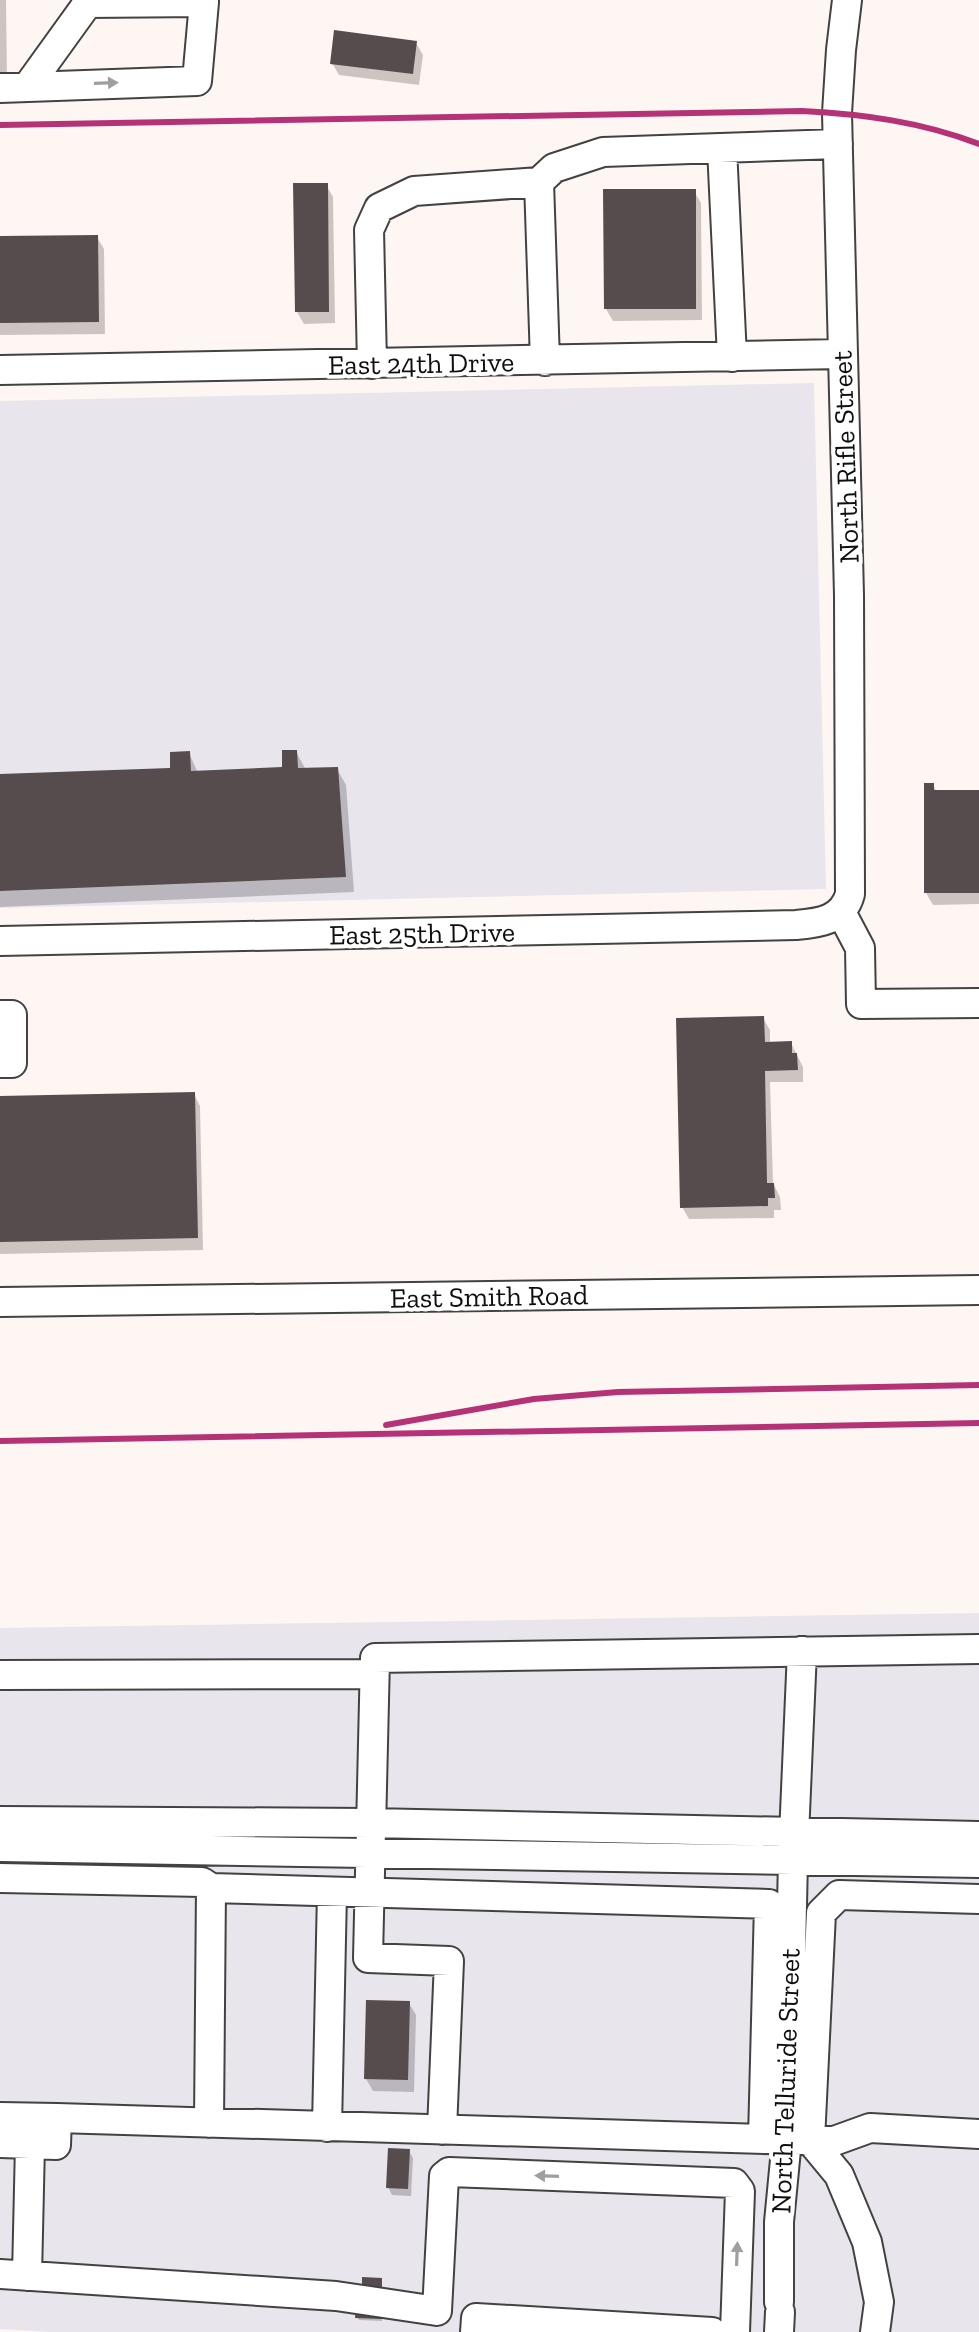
<svg xmlns="http://www.w3.org/2000/svg" width="979" height="2332" viewBox="0 0 979 2332" font-family="'Zilla Slab',serif">
<style>
.industrial{fill:#e8e5ed}
.shadow{fill:#0003}
.building{fill:#574c4d}
.lines{fill:none;stroke-linecap:round;stroke-linejoin:round}
.minor-casing{stroke:#424242;stroke-width:32}
.minor{stroke:#fff;stroke-width:28}
.rail{stroke:#b53277;stroke-width:6}
.oneway{fill:#9f9f9f}
.labels{text-anchor:middle;stroke-width:8;stroke-linejoin:round;paint-order:stroke}
.street-label{font-size:28px;fill:#0f0f0f;stroke:#fff}
</style>
<rect width="100%" height="100%" fill="#fef6f2"/>
<!-- industrial -->
<path class="industrial" d="M814 383 826 889 0 908V401Z
M979 1613V2332H50L0 2329V1628Z"/>
<!-- shadow -->
<path class="shadow" d="M0 0H6L7 83H0Z
M416 43 423 55 419 85 339 75 332 63Z
M326 185 333 197 335 323 304 324 297 312Z
M694 191 701 203 702 320 613 321 606 309Z
M97 237 104 249 105 334 0 335V238Z
M296 752 305 768 337 769 346 785 354 892 0 907V776L172 770 189 753 198 773 284 769Z
M933 785 937 792H979V904L933 905 926 893Z
M763 1018 770 1030V1043H791L803 1067V1082H770L773 1183 780 1197 781 1210H774V1218L689 1219 682 1207Z
M194 1094 200 1106 203 1250 0 1254V1098Z
M409 2003 416 2015 414 2092 373 2091 366 2079Z
M409 2151 413 2158 411 2196 392 2195 388 2187Z
M381 2280 382 2321 359 2320 357 2317Z"/>
<!-- building -->
<path class="building" d="M334 30 417 41 413 74 330 64Z
M293 183H328L329 312H295Z
M603 189H696V309H604Z
M98 235 99 322 0 323V236Z
M282 750H297L298 768 338 767 346 877 0 891V774L170 768V752L190 751 191 771 282 767Z
M924 783H934V790H979V893H924Z
M764 1016 765 1042 792 1041V1053H797L798 1070 765 1071 767 1183H774L775 1198H768V1206L680 1208 676 1018Z
M195 1092 198 1238 0 1242V1096Z
M366 2000 410 2001 408 2080 364 2079Z
M388 2148 410 2149 408 2189 386 2188Z
M362 2277 382 2278V2319L355 2318 356 2299H362Z"/>
<g class="lines">
<defs>
<path id="minor" d="M28 86 90 0
M0 88 197 81 204 2 86 3
M722 148 732 357
M539 182 554 168 603 152 838 144
M372 364 369 230 379 208 414 191 539 182 545 361
M0 370 841 354
M841 912 860 948 861 1004 979 1003
M0 941 796 925C820 923 843 920 850 894L849 595 837 113 841 50 847 0
M0 1015H12V1063H0
M0 1302 979 1290
M0 1675 374 1674
M0 1821 371 1823 979 1836
M0 1847 979 1863
M0 1878 202 1882 211 1888
M0 2117 57 2118
M209 2123 211 1888 769 1904 763 2139
M327 2127 332 1892
M442 2130 449 1961 368 1958 375 1658 979 1649
M0 2143 30 2144 27 2276
M30 2144 56 2145 57 2118 834 2141 870 2128 979 2134
M0 2274 336 2296 437 2311 444 2176 449 2172 734 2183 740 2191 735 2332
M779 2302V2222L787 2139 793 1859 802 1651
M475 2332 476 2318 712 2332
M779 2332 780 2312
M875 2332 879 2302 867 2242 839 2175 810 2140 821 1913 839 1895 979 1899"/>
</defs>
<!-- minor casing -->
<use href="#minor" class="minor-casing"/>
<!-- minor -->
<use href="#minor" class="minor"/>
<!-- rail -->
<path class="rail" d="M0 125 802 111C863 114 922 122 979 144
M386 1425 534 1399 618 1392 979 1385
M0 1441 979 1423"/>
</g>
<!-- one-way arrows -->
<defs><path id="oneway-solid" d="M-6-.8H1V-3.2L6.5 0L1 3.2V.8H-6Z" transform="scale(2)"/></defs>
<g class="oneway">
<use href="#oneway-solid" transform="translate(106 83) rotate(-2)"/>
<use href="#oneway-solid" transform="translate(547 2176) rotate(-178)"/>
<use href="#oneway-solid" transform="translate(737 2254) rotate(-88)"/>
</g>
<g class="labels">
<!-- street labels -->
<g class="street-label">
<text transform="translate(421 363) rotate(-1)" y="10">East 24th Drive</text>
<text transform="translate(845 457) rotate(-92)" y="10">North Rifle Street</text>
<text transform="translate(422 933) rotate(-1)" y="10">East 25th Drive</text>
<text transform="translate(489 1296) rotate(-1)" y="10">East Smith Road</text>
<text transform="translate(785 2081) rotate(-88)" y="10">North Telluride Street</text>
</g>
</g>
</svg>
